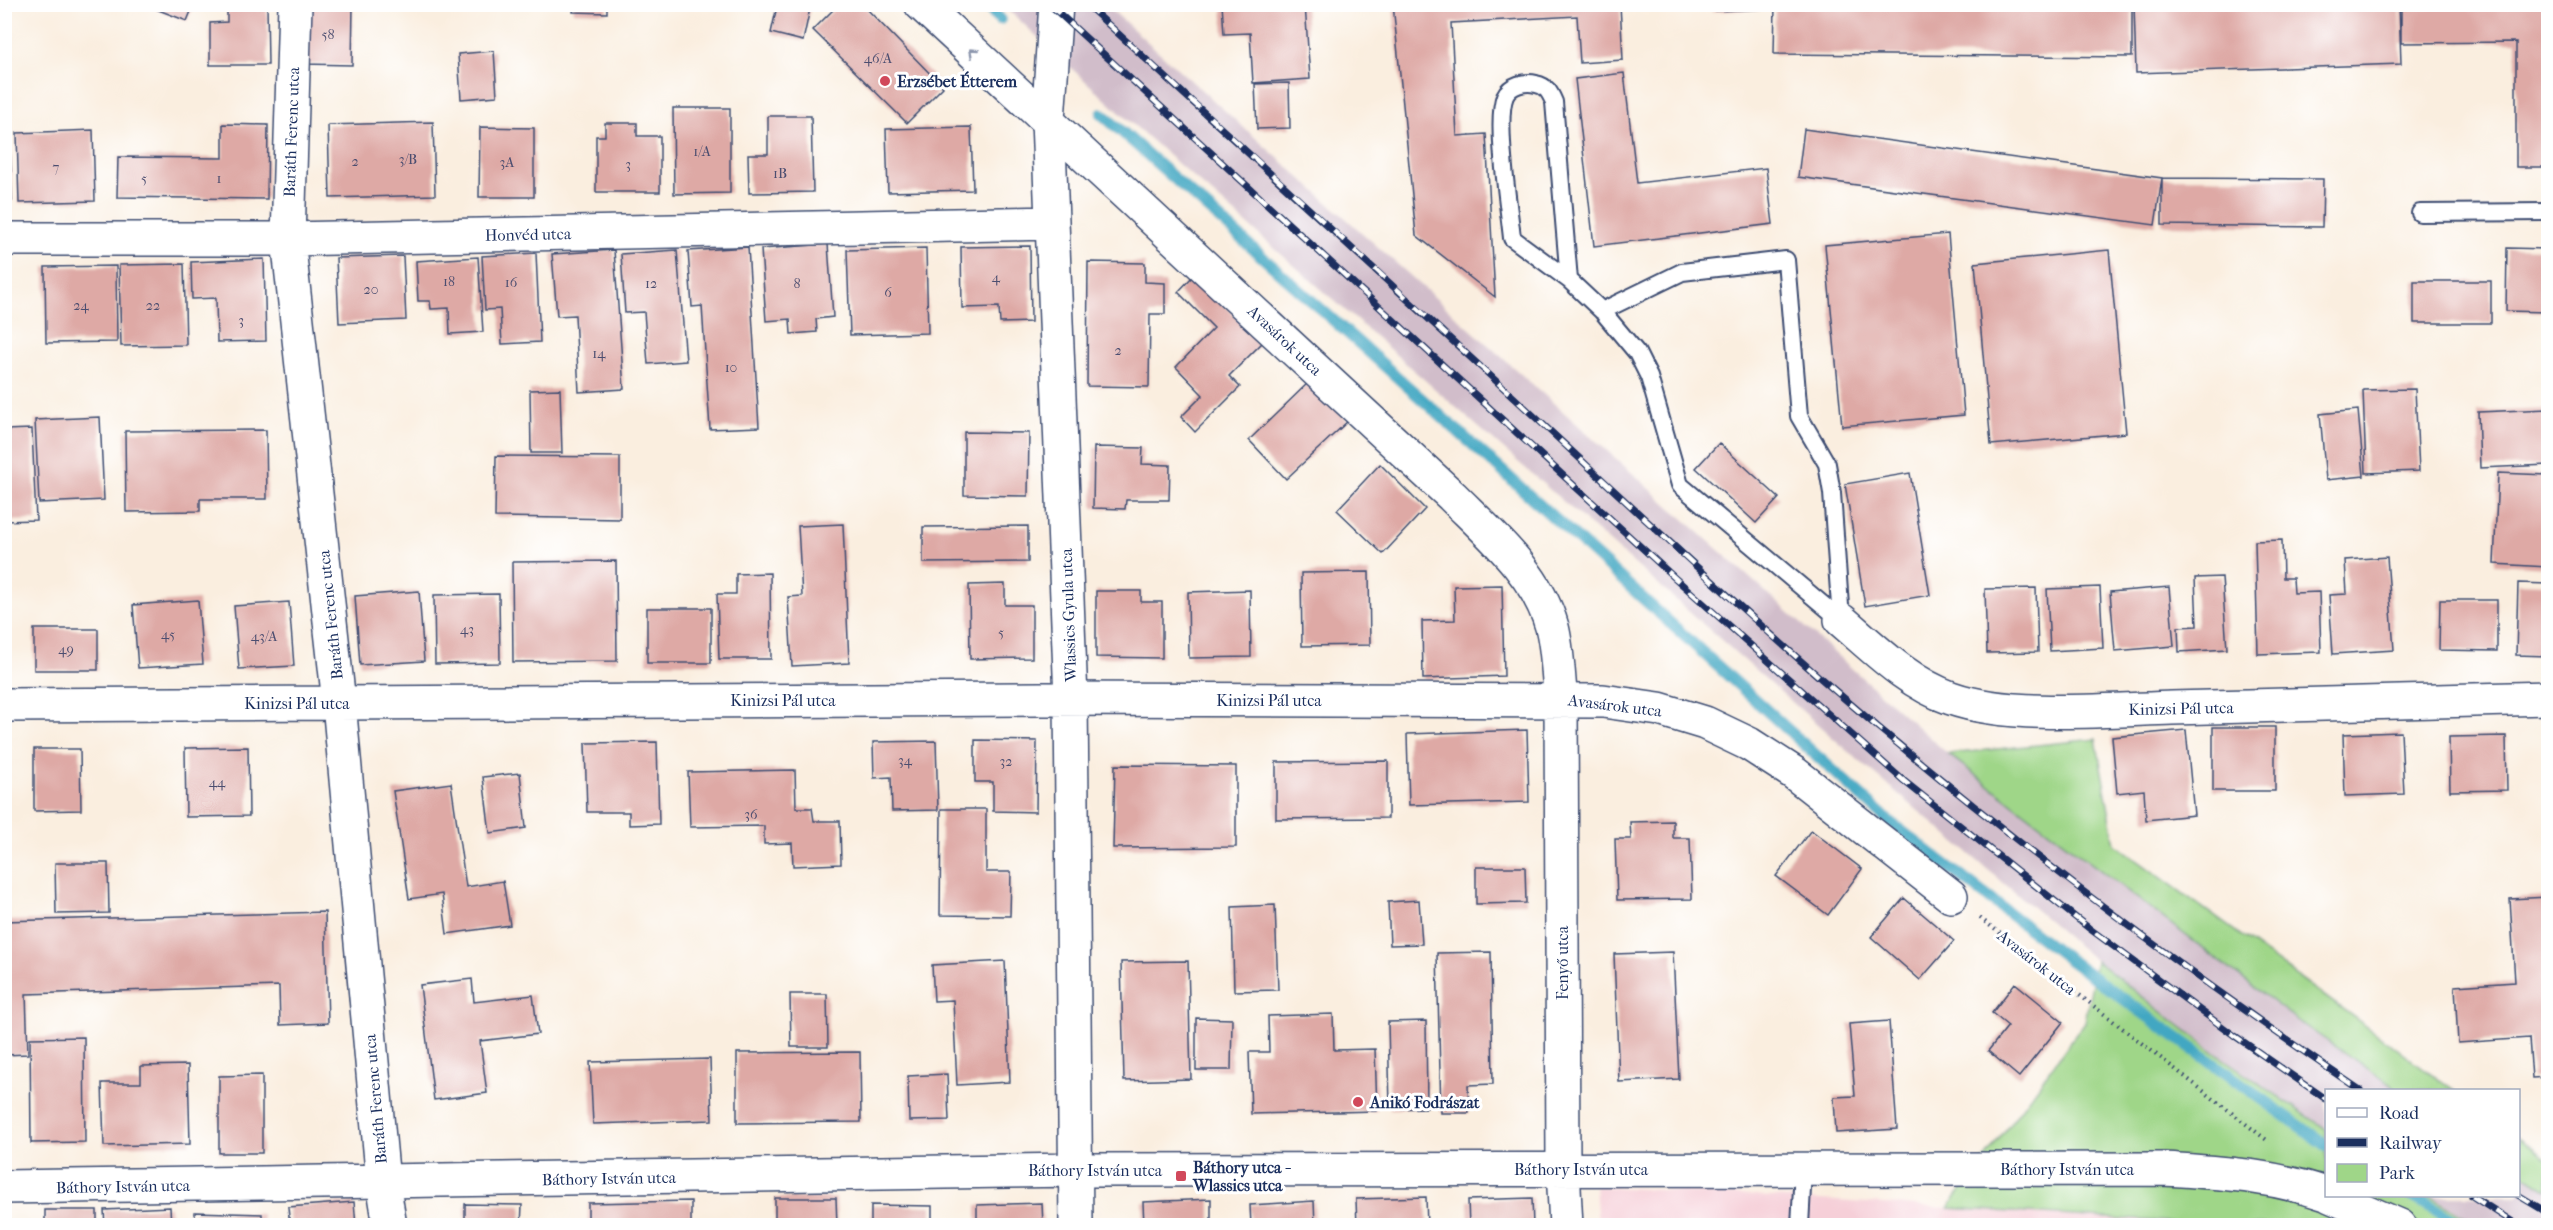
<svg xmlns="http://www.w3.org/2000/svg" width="2553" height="1230" viewBox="0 0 2553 1230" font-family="'IM FELL French Canon',serif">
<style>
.built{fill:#f6cfd8}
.industrial{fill:#d1bdca}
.green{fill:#9fd688;stroke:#5d8273;stroke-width:1.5}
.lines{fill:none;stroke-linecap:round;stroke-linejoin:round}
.stream{stroke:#42a7c2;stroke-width:12}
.building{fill:#dea9a5}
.service-casing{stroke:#3c4c71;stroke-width:20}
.minor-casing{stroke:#3c4c71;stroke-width:36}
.path{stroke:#3c4c71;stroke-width:4;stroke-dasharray:1.5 4.5;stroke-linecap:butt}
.service{stroke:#fff;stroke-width:16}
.minor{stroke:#fff;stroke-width:33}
.rail-casing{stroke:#1b2f5e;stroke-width:7}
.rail{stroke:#fff;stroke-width:4.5;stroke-dasharray:14;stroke-linecap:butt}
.oneway{stroke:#8d97ae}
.poi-dot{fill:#d1495b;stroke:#fff;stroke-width:2}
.labels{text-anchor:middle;stroke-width:6;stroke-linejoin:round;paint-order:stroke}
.number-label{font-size:14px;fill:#4c4e70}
.poi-label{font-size:16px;font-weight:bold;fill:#1b2f5e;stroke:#fff;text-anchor:start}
.street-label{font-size:16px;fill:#1b2f5e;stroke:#fff}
</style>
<rect width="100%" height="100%" fill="#fff"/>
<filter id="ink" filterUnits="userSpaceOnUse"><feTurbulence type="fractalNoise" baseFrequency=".0167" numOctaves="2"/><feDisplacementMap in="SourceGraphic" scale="12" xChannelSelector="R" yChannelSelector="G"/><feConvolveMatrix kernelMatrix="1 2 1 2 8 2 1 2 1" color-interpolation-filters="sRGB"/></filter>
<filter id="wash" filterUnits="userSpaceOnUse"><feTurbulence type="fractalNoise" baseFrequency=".008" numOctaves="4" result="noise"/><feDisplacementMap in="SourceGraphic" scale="24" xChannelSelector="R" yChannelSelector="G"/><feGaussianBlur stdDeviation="1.35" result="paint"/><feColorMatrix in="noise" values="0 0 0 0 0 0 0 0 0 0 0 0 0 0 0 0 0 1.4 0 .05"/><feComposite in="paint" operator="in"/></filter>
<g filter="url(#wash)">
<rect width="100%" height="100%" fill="#faeedf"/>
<!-- built -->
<path class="built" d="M1595 1186 1948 1208 2218 1225H1598Z"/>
<!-- industrial -->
<path class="industrial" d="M1003 5H1106L1948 754 2298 1021 2399 1090H2326V1129L2218 1055 2096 961 1857 759 1119 112Z
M2519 1171 2548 1190V1225H2479L2429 1196H2518Z"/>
<!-- green -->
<path class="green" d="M2096 739 2115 844 2454 1090H2399L2298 1021 1948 754Z
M2096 961 2218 1055 2326 1129V1196H2429L2479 1225H2218L1948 1208 2085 1022Z
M2519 1137 2548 1159V1190L2519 1171Z"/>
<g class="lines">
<!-- stream -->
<path class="stream" d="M984 4 1000 19
M1102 114 1489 459 1891 823 2071 961 2326 1145
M2412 1196 2463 1226"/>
</g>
<g id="blocks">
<!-- building -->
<path class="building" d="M143 4H194L187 21Z
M227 4H267L268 65H210V23L227 22Z
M303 4H353L352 65 303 64Z
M574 4H607V13L573 12Z
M754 4H811L803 41 771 33 776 11Z
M839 4H862L943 87 907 123 813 30Z
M1222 4H1305L1310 79 1253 83 1250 33 1224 34Z
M1393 4H1620L1623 60 1580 63 1577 16 1451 23 1457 136 1486 134 1495 297 1416 235Z
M1711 4H1770V9L1712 11Z
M1775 4H2132V57L1774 54Z
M2134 4H2399L2401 64 2136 73Z
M2401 4H2548V167H2516V42L2401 43Z
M494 51 497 96 461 99 458 54Z
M1624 73 1637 183 1766 168 1773 224 1594 246 1575 79Z
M1289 83 1290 128 1257 129 1255 84Z
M673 108H730V193L674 194Z
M768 116H811L813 192 749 193 748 154H768Z
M433 122 435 195 330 198 328 125Z
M605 123H637V136H660V192H596V136H605Z
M223 124 268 125 267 199 117 197 118 157 223 158Z
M480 127 534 128V197H479Z
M971 127 973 190 888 192 886 129Z
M1804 129 2162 178 2155 225 1798 177Z
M93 130 95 201 19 203 17 133Z
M10 145 12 201H4V146Z
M2162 178 2323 179 2322 227 2162 225Z
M1948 234 1964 415 1842 426 1825 245Z
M828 244 833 317 816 319 817 332 791 334 790 319 766 321 761 249Z
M1030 246 1031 322 1000 323 999 307 962 308 961 247Z
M748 247 759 427 710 429 702 306 692 307 688 251Z
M926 248 928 333 850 335 847 250Z
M2507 248 2548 249V312L2506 311Z
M614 250 624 389 579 392 575 315 557 316 552 254Z
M677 250 686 361 648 364 644 312 625 313 621 254Z
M2109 250 2126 433 1991 445 1975 263Z
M536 253 540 342 502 344 500 309 485 310 482 256Z
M403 256 406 320 339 323 336 258Z
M478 257 483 332 450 334 449 308 431 309 430 301H418L416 261Z
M264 259 266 341 217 342 216 298 192 299 191 262Z
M1088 262 1145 263V282L1165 283V314H1150L1149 387 1087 386Z
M184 264 186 345 121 346 119 265Z
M116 266 117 342 46 343 45 267Z
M1194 275 1262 343 1229 376 1240 387 1195 432 1181 417 1203 395 1176 367 1214 328 1178 292Z
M2414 281H2491V323H2414Z
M1310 381 1348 421 1286 479 1249 440Z
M560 389 562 453H531L530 390Z
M2415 389 2419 471 2366 473 2363 390Z
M2548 409V465L2480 468 2478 412Z
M2358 410 2364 476 2326 480 2320 414Z
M100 417 104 500 39 503 35 420Z
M32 429 36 520 4 521V430Z
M266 430 267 499H200V511L126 512 125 431Z
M964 432 1029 433 1028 496 964 495Z
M1719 443 1779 498 1756 523 1696 468Z
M1094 447 1143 448 1142 464 1170 465 1169 500H1126L1125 509 1093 508Z
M496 456 620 457V519L495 517Z
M1380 464 1425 509 1383 554 1337 510Z
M1910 473 1930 595 1865 606 1845 484Z
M2498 473 2548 475V567L2494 564Z
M843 524 849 663 792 666 788 597 802 596 798 526Z
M1028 526V562L923 563V527Z
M2282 540 2283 578H2293L2294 593 2319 592 2321 652 2258 654 2255 541Z
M2387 557 2394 650 2333 654 2329 595 2347 594 2345 560Z
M616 561 617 661 513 662 512 562Z
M1369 572 1370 645 1302 646 1301 573Z
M770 573 771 659H719L717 594H736V574Z
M2222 577 2227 649 2179 652 2178 627 2197 626 2195 578Z
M2518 583 2548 584V656L2516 655Z
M1005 584V605H1032V658L970 659 969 585Z
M1502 585 1504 676 1423 679 1422 621 1455 620 1454 586Z
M2100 587 2103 648 2050 651 2047 589Z
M2169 587 2174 646 2115 651 2110 592Z
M2036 588 2038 652 1987 653 1985 589Z
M1250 590 1251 657 1189 658 1188 592Z
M419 591 424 661 360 665 355 596Z
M1096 591H1141V602H1162V658L1096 657Z
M499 594 500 663 435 664 434 595Z
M198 600 203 664 138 668 133 605Z
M2440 600H2497V651L2439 650Z
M289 602 294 666 239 669 234 606Z
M647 608H711V663H647Z
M34 629H98V670H34Z
M2213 727H2275V791H2213Z
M1527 730 1529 802 1409 805 1407 734Z
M2186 730 2194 815 2146 820 2144 790 2117 793 2112 737Z
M2401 732 2404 794 2345 796 2343 734Z
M2506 736 2507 790 2450 791 2449 737Z
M975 740 1037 741 1036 812 993 811V782H975Z
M936 741 938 810 892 811 891 777 874 778 873 742Z
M657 742 659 824 629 825V812H587L585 743Z
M248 747 249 816 186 817 185 748Z
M34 749H80L81 810 34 811Z
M1388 761V818L1276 819V762Z
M1115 765 1236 766V847L1113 848Z
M795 770 796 808H812L814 821H840L841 864 793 866 792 843 764 844V826L690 827 688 772Z
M520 773 526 828 490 833 483 777Z
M451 783 466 887 503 881 510 925 447 934 442 894 409 899 393 791Z
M941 809H986V872H1011L1010 916 940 915Z
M1673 821V838H1690L1692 899 1617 900 1615 839H1631L1630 822Z
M1811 830 1862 869 1828 915 1776 876Z
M55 863H108L109 913 56 914Z
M1476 867H1525L1526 903 1476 904Z
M2548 897V1077L2532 1078 2529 1038 2458 1043 2455 986 2515 982 2510 899Z
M1904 898 1954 941 1920 980 1871 937Z
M1419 900 1422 944 1390 945 1388 902Z
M1275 905 1278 990 1234 991 1232 907Z
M325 912 328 1023 280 1025 279 986 26 994 28 1054 4 1055V921Z
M1491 952 1493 1084 1468 1085 1469 1113H1441L1437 953Z
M1673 952 1679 1079 1619 1082 1614 954Z
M1005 961 1010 1082 957 1085 953 1000 934 1001 932 965Z
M1188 961 1191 1079 1124 1081 1121 962Z
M472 979 474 1002 533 995 538 1034 480 1041 487 1093 434 1100 420 985Z
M2015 983 2063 1022 2019 1077 1988 1051 2008 1026 1992 1013Z
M790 994H827L828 1047H791Z
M1333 1014 1334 1050 1375 1049 1377 1111 1251 1114 1249 1052H1269L1268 1016Z
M1196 1018 1232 1019 1231 1070H1196Z
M1426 1021 1427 1108 1390 1109 1388 1022Z
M1889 1021 1897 1129 1836 1133 1834 1097 1855 1096 1849 1024Z
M84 1037 85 1142 31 1143 30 1038Z
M860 1052 861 1122 737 1123V1053Z
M710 1059 712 1120 593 1124 590 1062Z
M188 1065 190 1144 104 1146 102 1083H141V1066Z
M947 1074 949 1120 909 1121 908 1076Z
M262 1075V1153H219V1076Z
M1426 1197 1427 1226H1357L1356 1199Z
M775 1198H836L837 1226H775Z
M1532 1198 1533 1226H1469L1468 1200Z
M1211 1199V1226H1144L1143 1202Z
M691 1201V1226H588V1203Z
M1314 1201 1315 1226H1251L1250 1205Z
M354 1202 356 1226H290L288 1207Z
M1042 1203 1043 1226H977V1205Z
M465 1204 522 1205 521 1226H465Z
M871 1205 932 1206V1226H871Z
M170 1207 171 1226H105L104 1210Z
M45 1210H97V1226H45Z
M195 1212 262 1214V1226H195Z"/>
</g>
</g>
<g filter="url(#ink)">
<use href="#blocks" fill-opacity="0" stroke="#3c4c71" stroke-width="1.5"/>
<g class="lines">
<defs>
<path id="service" d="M2420 213 2548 212
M1569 280 1554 102C1550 93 1547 86 1536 84 1525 81 1510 85 1505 96 1495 120 1509 208 1512 238L1569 280 1602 311 1637 353 1649 377 1680 485 1841 620
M1602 311 1682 272 1786 260 1799 416 1827 464 1832 493 1841 620
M1800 1226 1803 1169"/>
<path id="minor" d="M295 4 288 239 339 703 383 1182 390 1226
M921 4 1452 496C1490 534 1537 573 1552 627 1558 650 1558 677 1561 701L1563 1169 1566 1226
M1056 4 1048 120 1071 699 1076 1226
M4 239H288L1052 223
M1841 620C1875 649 1908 683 1951 698 2010 719 2109 710 2172 708 2298 705 2423 701 2548 698
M4 705 1040 699 1603 701 1659 709 1705 723 1749 744 1794 773 1951 896
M4 1187 1075 1170 2165 1169C2223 1173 2271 1175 2326 1194
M2330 1196 2400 1226"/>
</defs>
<!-- service casing -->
<use href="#service" class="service-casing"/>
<!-- minor casing -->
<use href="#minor" class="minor-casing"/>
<!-- path -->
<path class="path" d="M1980 918 2268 1141"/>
<!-- service -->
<use href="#service" class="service"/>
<!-- minor -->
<use href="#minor" class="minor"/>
<defs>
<path id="rail" d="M1049 4 1676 579 1904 781 2090 929 2235 1036 2326 1099
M1086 4C1227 133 1368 262 1508 392 1613 489 1717 588 1825 682 1995 829 2174 964 2360 1090
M2518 1195 2548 1213
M2472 1196 2519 1226"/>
</defs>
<!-- rail casing -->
<use href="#rail" class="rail-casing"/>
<!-- rail -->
<use href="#rail" class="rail"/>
</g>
<!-- one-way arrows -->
<defs><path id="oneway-chevron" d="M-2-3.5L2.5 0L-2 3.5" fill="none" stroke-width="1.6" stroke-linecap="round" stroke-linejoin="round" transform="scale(1.5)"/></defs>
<use class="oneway" href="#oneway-chevron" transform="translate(973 52) rotate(-138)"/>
</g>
<!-- markers -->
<g class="poi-dot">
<circle cx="885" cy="81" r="6"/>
<circle cx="1358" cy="1102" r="6"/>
<rect x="1175" y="1170" width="12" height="12" rx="3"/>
</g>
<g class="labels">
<!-- number labels -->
<g class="number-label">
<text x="328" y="39">58</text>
<text x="878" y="63">46/A</text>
<text x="702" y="156">1/A</text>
<text x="408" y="164">3/B</text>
<text x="355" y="166">2</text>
<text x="507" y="167">3A</text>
<text x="628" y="169">3</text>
<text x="56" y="172">7</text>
<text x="780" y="178">1B</text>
<text x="144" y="183">5</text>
<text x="219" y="183">1</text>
<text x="996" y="282">4</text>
<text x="449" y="286">18</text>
<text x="511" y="287">16</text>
<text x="651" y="288">12</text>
<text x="797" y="288">8</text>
<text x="371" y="294">20</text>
<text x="888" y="297">6</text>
<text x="81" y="310">24</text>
<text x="153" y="310">22</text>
<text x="241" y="325">3</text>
<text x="1118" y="355">2</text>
<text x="599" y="358">14</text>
<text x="731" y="372">10</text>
<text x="467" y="634">43</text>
<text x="1001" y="637">5</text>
<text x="168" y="639">45</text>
<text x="264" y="641">43/A</text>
<text x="66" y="654">49</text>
<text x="905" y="765">34</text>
<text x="1006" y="766">32</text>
<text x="217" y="787">44</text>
<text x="751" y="819">36</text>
</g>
<!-- poi labels -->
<g class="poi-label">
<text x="897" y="87">Erzsébet Étterem</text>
<text x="1370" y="1108">Anikó Fodrászat</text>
<text x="1193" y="1173">Báthory utca -<tspan x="1193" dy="18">Wlassics utca</tspan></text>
</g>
<!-- street labels -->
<g class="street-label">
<text transform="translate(291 132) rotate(-88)" y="6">Baráth Ferenc utca</text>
<text transform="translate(528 234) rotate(-1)" y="6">Honvéd utca</text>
<text transform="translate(1285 340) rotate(43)" y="6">Avasárok utca</text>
<text transform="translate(330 615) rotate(-96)" y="6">Baráth Ferenc utca</text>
<text transform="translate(1068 615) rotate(-92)" y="6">Wlassics Gyula utca</text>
<text x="783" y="706">Kinizsi Pál utca</text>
<text x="1269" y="706">Kinizsi Pál utca</text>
<text x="297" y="709">Kinizsi Pál utca</text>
<text transform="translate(1615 705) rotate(7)" y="6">Avasárok utca</text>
<text transform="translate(2181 708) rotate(-1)" y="6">Kinizsi Pál utca</text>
<text transform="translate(2037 962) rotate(38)" y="6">Avasárok utca</text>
<text transform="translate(1562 963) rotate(-90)" y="6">Fenyő utca</text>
<text transform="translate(375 1099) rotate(-95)" y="6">Baráth Ferenc utca</text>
<text x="1581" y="1175">Báthory István utca</text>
<text x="2067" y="1175">Báthory István utca</text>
<text x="1095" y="1176">Báthory István utca</text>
<text transform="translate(609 1178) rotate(-1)" y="6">Báthory István utca</text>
<text transform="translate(123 1186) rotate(-1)" y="6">Báthory István utca</text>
</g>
</g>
<!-- margin -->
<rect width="2553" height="1230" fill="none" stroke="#fff" stroke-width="24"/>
<!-- legend -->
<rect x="2325" y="1089" width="195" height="108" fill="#ffffff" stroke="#a4acbf" stroke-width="1.5"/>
<rect x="2337" y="1108" width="30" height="9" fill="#ffffff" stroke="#a4acbf" stroke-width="1.5"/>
<text x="2379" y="1119" font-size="18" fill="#1b2f5e">Road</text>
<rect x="2337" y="1138" width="30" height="9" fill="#1b2f5e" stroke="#a4acbf" stroke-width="1.5"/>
<text x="2379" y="1149" font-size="18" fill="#1b2f5e">Railway</text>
<rect x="2337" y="1164" width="30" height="18" fill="#9fd688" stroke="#a4acbf" stroke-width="1.5"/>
<text x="2379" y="1179" font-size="18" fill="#1b2f5e">Park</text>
</svg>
